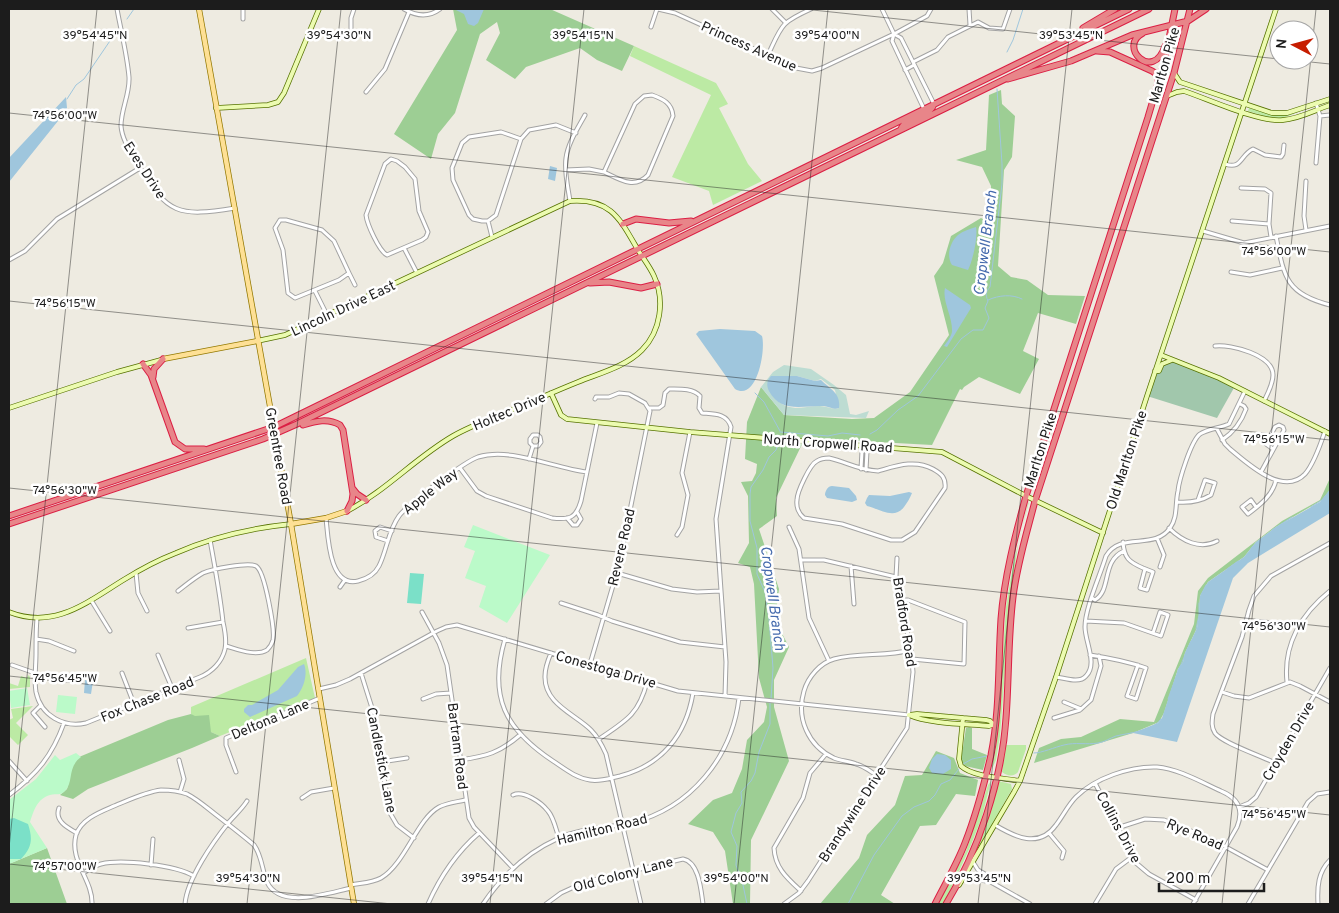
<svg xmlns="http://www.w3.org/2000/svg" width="1339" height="913" viewBox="0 0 1339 913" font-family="Overpass,sans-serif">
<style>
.grass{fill:#bceaa4}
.forest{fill:#9dce94}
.wetland{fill:#bddcd2;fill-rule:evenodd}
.cemetery{fill:#a1c7ac}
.park{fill:#bbfac9}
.pitch{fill:#7be0c8}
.water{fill:#9fc6dd}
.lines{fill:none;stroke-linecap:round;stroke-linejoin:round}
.stream{stroke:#9fc6dd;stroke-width:1}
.street-casing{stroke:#a3a3a3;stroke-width:5}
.secondary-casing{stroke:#577302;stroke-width:5.5}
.primary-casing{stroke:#937800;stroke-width:6}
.highway-casing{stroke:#db1f44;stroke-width:7}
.street{stroke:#fff;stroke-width:3}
.secondary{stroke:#ecfbb1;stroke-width:4}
.primary{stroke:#fee095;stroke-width:4.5}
.highway{stroke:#e88589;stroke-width:5}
.ticks{fill:none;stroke:#1c1c1c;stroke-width:1;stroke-opacity:0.45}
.labels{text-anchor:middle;stroke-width:5;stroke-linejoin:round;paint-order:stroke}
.street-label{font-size:14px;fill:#1c1c1c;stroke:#fff}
.water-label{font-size:15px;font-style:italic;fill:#466bad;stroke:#fff}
.ticks-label{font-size:12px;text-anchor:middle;fill:#1c1c1c;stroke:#fff;stroke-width:5;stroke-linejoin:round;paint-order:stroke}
</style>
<rect width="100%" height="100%" fill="#eeebe1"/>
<!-- grass -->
<path class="grass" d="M634 46 716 83 728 104 719 108 748 164 762 181 713 205 709 191 672 177 711 95 630 56Z
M1311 107 1283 118 1268 117 1248 111 1249 108C1278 117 1282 116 1311 107Z
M1029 502 1019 539 1011 591 1000 736 996 760 992 769 997 741 1006 607 1013 565 1028 503Z
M306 658 315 698 220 736 211 732 191 714V707Z
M28 675 30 677V687L9 689V683L18 686 21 676 27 678Z
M33 706 16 723 28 735 18 745 9 736V720L13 718 11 709Z
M1006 745H1026V749L1018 772C1014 777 1007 776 1002 772Z
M991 781 982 817 971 845 945 902 943 904H938L966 851 988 785Z
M998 781 1011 784 1012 789 992 824V828L972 860 985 828Z"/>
<!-- forest -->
<path class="forest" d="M453 9H550L634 46 622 71 597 60 580 48 526 67 515 79 486 60 500 33 497 22 480 34 455 113 438 134 431 159 394 134 457 30Z
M1001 90 1002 104 1015 116 1012 157 1004 170 998 266 1011 277 1027 280 1048 295 1085 296 1076 324 1038 313 1023 351 1039 359 1020 394 979 377 964 387 962 390 960 389 932 445 805 438 776 498 777 516 759 529 779 589 775 620 789 647 774 680V707L789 761 751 840 750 904H733L725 851 713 832 688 824 713 800 732 793 742 769 747 740 764 722 767 707 759 678 754 584 750 567 738 563 749 543 748 496 741 482 752 481 756 473 757 464 745 459 747 422 761 387 784 415 852 419 874 418 910 392 949 335 934 276 943 263 951 236 981 218 990 223 991 186 982 167 956 160 986 150 989 95Z
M1330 478V490L1322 500 1276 527 1256 542 1244 557 1208 582 1200 596 1199 615 1197 628 1185 653 1183 662 1178 669 1164 713 1159 722 1133 733 1034 763 1039 748 1061 739 1081 737 1120 719 1154 722 1194 624 1198 591 1208 578 1282 521 1320 500Z
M191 714 195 716 209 715 211 732 220 736 192 748 88 789 73 799 60 795 67 789 72 766 79 757 168 720Z
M969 727 972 728V749L987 755 983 770 965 766 961 760 966 728Z
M936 751 954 758 960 773 978 780 975 796 956 794 936 825 920 826 881 895 895 904H820L859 858 867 835 895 805 905 776 922 775Z
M47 848 67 904H9V864Z"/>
<!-- wetland -->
<path class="wetland" d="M784 365 811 369 834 385 846 395 850 414 856 415 869 411 866 418 784 415 761 387 773 372ZM772 376H797L815 381 821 379 835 390 839 408C833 410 826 406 820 406 811 406 803 408 795 408 780 407 766 394 769 379Z"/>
<!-- cemetery -->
<path class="cemetery" d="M1170 360 1235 386 1217 418 1147 396C1153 379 1154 369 1170 360Z"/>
<!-- park -->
<path class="park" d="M473 525 550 555 507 623 479 607 486 586 465 578 475 551 464 547Z
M27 688 30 705 11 708 9 691Z
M58 695 77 697 75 714 56 712Z
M76 753 81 757C67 767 74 782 65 791 60 796 57 793 50 795 37 799 34 810 30 822L47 848 9 864V800L36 779 55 755 60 760Z"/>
<!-- pitch -->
<path class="pitch" d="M410 573 424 574 421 604 407 603Z
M14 818 28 824C33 839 32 848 21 859H9V819Z"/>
<!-- water -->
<path class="water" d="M454 9H484L478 23 474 26 468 24 464 14Z
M66 97 67 108 62 116 9 182V158Z
M550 166 557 168 555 181 548 179Z
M976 227C978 237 973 260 968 270L952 265C946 256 950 242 958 235 963 231 970 229 976 227Z
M945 288 970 305 971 308 947 347 944 346C947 342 951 337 952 332 953 317 942 302 945 288Z
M720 329 755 331 762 336C766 350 757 402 735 389L696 334 699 331Z
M771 376H797L815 381 821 380C830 389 841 393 839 408 833 410 830 407 824 406 804 405 781 414 769 391 766 385 767 380 771 376Z
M832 486 849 488 856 496 857 500 852 502 827 498 825 495C825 491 828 486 832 486Z
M1330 490V513L1248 563 1233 578 1177 742 1133 733 1158 723 1162 718 1178 669 1183 662 1185 653 1197 628 1199 615 1200 596 1208 582 1244 557 1256 542 1276 527 1320 502Z
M909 492 912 493C910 498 907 503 904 507 894 520 880 509 867 506L865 503 867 498 869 495 890 496Z
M304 664C308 674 304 687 297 696L250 717 244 712V709L248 705H252L278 690 298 667Z
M85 680 93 681 91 694 84 693Z
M937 754 945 755 951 760V769L943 774 932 773 929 768 932 759Z"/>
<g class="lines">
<!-- stream -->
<path class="stream" d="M127 19 134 9
M1007 52 1013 40 1023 9
M67 99 76 85 84 79 116 32
M988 300C999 295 1012 294 1022 299
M755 393 764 402 780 431
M780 432 828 436 842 433 860 435
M870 434 877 430 898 410 918 396 961 339 973 330H983L989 318 985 308 988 301C985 294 986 292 990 287L1002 184V164L997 89
M1311 507 1322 500 1330 490
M1272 530 1292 517
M1251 548 1269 533
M1227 569 1238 561
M1201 595 1206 585
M1196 629 1199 615V603
M1178 671C1183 661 1186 651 1191 641
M771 699 773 668 769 619 765 592 757 574V548L750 521V494L751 487 763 470 769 457 776 450 779 442
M1168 699 1176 677
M1034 753C1042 753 1055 747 1064 745 1075 742 1087 745 1098 743 1105 742 1110 738 1116 736 1128 733 1154 731 1161 719
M963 764 972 759 987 756
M747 904 743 885 736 865 737 846 731 832 736 813 742 803 741 792 751 781 755 773 759 752 770 724V703
M848 904 874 855 902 816 914 807 929 801 935 795 941 784 950 780 959 769"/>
<defs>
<path id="street" d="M117 9C121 31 127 54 129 77 130 94 121 109 121 126 122 140 131 152 138 164 167 215 179 217 235 208
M404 9C416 16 428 18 440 9
M658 9 675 13 796 68 812 71 822 68 894 34 927 16 931 9
M772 9 785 22
M882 9 894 34 901 38 934 104
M969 9 970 25
M243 19V9
M651 27 657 9
M351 29V18L354 9
M894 34 892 41 924 109
M768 55C782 25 780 23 811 9
M913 62 937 50 948 37 978 22 989 28 1003 29 1010 9
M905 70 914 65
M366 92 385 69 409 12
M652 95C663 99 672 103 673 116L648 175C634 190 619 179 604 172L635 104 644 96Z
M1320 116 1330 115
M521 139 501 132 469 137 462 143 452 168 453 180 469 215 473 219 482 221H488L496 215 521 139 529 130 556 125 576 133
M391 159 397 161 405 167 415 179 419 211 428 232 426 237 422 240 387 255C379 251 367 224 366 215L385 164Z
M1316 163 1320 116 1316 103
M1225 164C1242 170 1240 155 1253 149L1265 155 1281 157 1283 154 1284 145
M566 170 589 169 604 172
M1241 188 1265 189 1271 193 1269 224 1271 237
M570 201C568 187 564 172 566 158 568 143 578 128 585 115
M280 220H286L322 230 334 241 349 273 339 280 295 298 288 293 283 250 275 228Z
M488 221 492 237
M1232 221 1269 224
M1306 230 1304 216 1306 181
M1203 231 1244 243 1330 226
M1276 236C1284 277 1286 294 1330 305
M404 248 417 273
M9 260 25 251 57 219 140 168
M1231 272 1250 275 1282 268
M349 273 355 285
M315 291 327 315
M1215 346C1231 344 1273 355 1273 375 1273 384 1268 393 1264 401
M649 408H659L663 405 665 393 669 389C679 389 693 388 700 396L699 408 702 413C714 414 727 413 731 427L716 519 726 662 725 696
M1217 429 1225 444 1230 449C1247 463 1283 497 1305 474 1313 465 1321 443 1325 431
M1222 440C1234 432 1241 423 1246 409L1244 406 1240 404
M865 446 867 451 866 470
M829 458C847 462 858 470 878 471 896 466 915 459 933 469 942 474 946 478 945 488L915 532 902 540H891L842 524 804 518C799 514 796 507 797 500 797 492 810 464 817 461 820 459 825 458 829 458Z
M529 459 533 446 530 443V439L533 435H538L540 437 541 442 538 446H533
M460 468 477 491 486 496 552 518C570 520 576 518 581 501L597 423
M861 469 862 451 865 448
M1261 472 1284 430 1283 427 1279 425 1275 427 1266 444 1273 449
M1177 502C1189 503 1201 501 1211 495L1215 483 1205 480 1198 500
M1256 507 1251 500 1242 507 1248 514C1260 505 1273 495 1276 480
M326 518C328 536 329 588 358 581 366 579 375 574 379 566 387 550 388 531 399 516 408 504 464 462 478 457 511 447 553 468 587 472
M567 518 573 525H577L581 519 577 512
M789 527 799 549 809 618 829 661
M1169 528C1182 541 1200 550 1217 541
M677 535 682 527 688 495 682 473 690 432
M1157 538 1164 555 1160 567
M388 541 376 537 375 531 380 527 392 531
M1123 542C1124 558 1129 562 1143 568L1153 572 1147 590 1140 588 1145 569
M801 560H824L896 577
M851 566 854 604
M136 573 138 593 147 611
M617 573 672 589 697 592 721 591
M340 587 345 580
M178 591C186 585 194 578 203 573 212 569 248 562 256 566 265 571 275 630 273 640 272 644 270 647 267 650 256 657 237 649 226 646
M1092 598 1095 600C1112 590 1101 561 1124 551
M91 600 110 631
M902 600H908L965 622 964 664 912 659
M561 603 598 615 612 621 680 642 725 647
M422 612 439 643 447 665 469 818 474 827 513 868
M37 618C36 630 36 641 36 653 36 666 34 680 36 692 41 716 64 728 86 723L200 677C212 672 222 662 225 649 227 640 225 631 223 622 220 594 215 567 210 540
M1086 621 1124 623 1161 636 1168 615 1160 612 1153 633
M188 628 223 622
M36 639 49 641 74 651
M505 639C488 697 505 729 553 761 565 769 576 778 590 780 600 782 610 778 620 776 662 765 686 735 693 693
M551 653C548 660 545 668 545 676 544 704 575 714 591 730 598 737 602 745 606 754L641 904
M158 655 172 688
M1090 655C1110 658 1127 661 1146 668L1136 699 1127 696 1138 665
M590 664 619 565 650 411 645 403 629 394 619 393 609 397H596L595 399
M12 665 35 673
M122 673 134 704
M361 673 372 708 390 813 397 825 414 838
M1056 677C1065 678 1079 684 1086 676 1098 664 1085 642 1085 627 1085 608 1100 576 1106 556 1121 531 1154 551 1170 528 1178 517 1175 504 1178 491 1179 480 1191 441 1200 434 1208 429 1220 428 1229 424L1245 391
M1287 682C1283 645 1301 614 1330 591
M319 689 336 685 350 679 437 631 446 627 457 625 678 691 909 715
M1222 692 1234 696 1249 698 1290 682 1300 686 1330 702
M423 699 436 694 451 693
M1064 702 1081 709
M41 705 33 713 45 727
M1054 718 1080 710 1091 700 1101 666 1099 656
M599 739C626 721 639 714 647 682
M179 760 184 779 180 792
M460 760C487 756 499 753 520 735
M9 761 27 781
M381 762 407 758
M1275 763C1262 756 1222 743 1215 733 1211 727 1212 721 1213 714L1242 637 1249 610 1254 596 1271 576 1330 543
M236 772 226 745V738L320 698
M876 775C870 771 864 766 856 764 849 761 841 761 834 758 808 746 796 718 804 691 808 677 820 663 834 659 859 652 886 657 911 650
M1095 783 1136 863 1149 874 1196 900
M9 795C37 774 52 756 64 723
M513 795C523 790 541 802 548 811 554 818 556 830 559 838
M302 798 311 792 334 788
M1239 807 1249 803 1256 797 1330 668
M59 808C54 821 68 828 77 833
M995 825C1015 837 1039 849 1056 825 1063 816 1068 805 1076 797 1095 778 1130 766 1157 767 1179 769 1201 782 1221 791 1238 798 1244 810 1237 827L1193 904
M1117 828 1145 819 1164 820 1213 840 1268 870
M1049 833 1064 851 1062 858
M973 862 978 870 988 876 989 881
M151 865 153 839
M83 873C89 870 94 866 101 864 122 859 175 865 194 876
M966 875C975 874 981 882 989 881L1030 904
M351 885C361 883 372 883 381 878 405 864 417 819 439 807 447 803 457 802 465 800
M801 891C787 878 775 868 774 848L803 798 810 773 826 754
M92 904C93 880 69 861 76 835 81 819 100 812 114 806 129 800 145 792 161 790 170 790 179 791 187 794 197 799 206 807 215 814 228 824 241 834 254 845 262 856 262 870 267 882 280 910 328 893 351 888
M185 904C187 879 213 842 229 822 235 815 242 809 247 801
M428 904C440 877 457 852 479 833
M483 904C502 876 526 853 557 839 579 828 607 828 631 823 691 808 732 757 739 698
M546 904 561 893 585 882 683 859C699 862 701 890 703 904
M784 904 799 893 808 881 907 728 913 672 911 650 896 577 897 558
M1095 904 1116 869 1132 857
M1248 904 1308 802 1317 794 1330 792
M1318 904C1317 887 1318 872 1330 860"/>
<path id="secondary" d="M1174 73 1180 82 1272 113H1287L1330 99
M1167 96 1177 92 1184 91C1208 99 1260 123 1283 120 1299 119 1315 110 1330 105
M216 108 268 105 278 102 284 93 319 9
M257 341 285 335 570 201C611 198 620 219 638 250 643 258 650 267 654 276 665 300 661 331 642 350 625 367 600 373 578 382 553 392 529 403 504 413 487 420 469 427 453 436 415 458 386 491 347 511
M1161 355 1219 378 1330 434
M1155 371H1159L1162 364 1172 360
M551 393 561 415 567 419 690 432 942 452 1026 496 1103 533
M9 408 117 372 161 360
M9 612C55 630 87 602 125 579 141 569 158 560 176 553 212 537 252 528 291 524
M909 715C929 724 967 724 989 726L995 724
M909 715 917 714 986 720 990 721 993 724
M963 718 959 759 961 766C973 777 1003 778 1020 781
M959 885 1014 792 1020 781 1056 677 1147 396 1276 9"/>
<path id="primary" d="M199 9 291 524 354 904
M163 359 257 341
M291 524 326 518 347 511"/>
<path id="highway" d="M1083 28 1115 9
M1143 33C1117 46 1153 83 1165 46
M1097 51 1110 52 1152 71 1158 75V81
M1008 79 1071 61 1132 35 1188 21 1206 9
M901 129C906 116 929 119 934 104
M623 224 636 219 669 223 691 221
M590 283 609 282 641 288 657 284
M143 364 151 375 175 442 185 449H204
M153 377 154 369 163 359
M303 425C316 421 328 418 340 425L343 430 353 494 352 501 347 511
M353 489 357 494 366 500
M9 516 274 427 1129 9
M9 524 263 439 297 424 1149 9
M935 904C945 884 957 864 965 843 976 815 984 785 991 755 1000 711 998 664 1001 619 1004 578 1015 536 1026 496L1148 117 1164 63 1175 9
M946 904C978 852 1002 780 1006 718 1009 678 1008 637 1013 597 1017 564 1027 532 1035 501L1174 73 1190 9"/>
</defs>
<!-- street casing -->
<use href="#street" class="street-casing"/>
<!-- secondary casing -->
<use href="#secondary" class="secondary-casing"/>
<!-- primary casing -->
<use href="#primary" class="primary-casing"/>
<!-- highway casing -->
<use href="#highway" class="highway-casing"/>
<!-- street -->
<use href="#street" class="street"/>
<!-- secondary -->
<use href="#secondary" class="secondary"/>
<!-- primary -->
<use href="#primary" class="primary"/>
<!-- highway -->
<use href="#highway" class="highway"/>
</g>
<!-- ticks -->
<path class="ticks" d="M803 9 1279 59M1291 60 1330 64M9 113 1330 252M9 301 1330 440M9 488 1330 627M9 676 1330 815M9 848 97 9M9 864 392 904M247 904 341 9M490 904 584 9M734 904 828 9M978 904 1072 9M1222 904 1316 9"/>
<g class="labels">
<!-- street labels -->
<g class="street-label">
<text transform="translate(749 46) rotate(24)" y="5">Princess Avenue</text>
<text transform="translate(1164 65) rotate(-74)" y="5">Marlton Pike</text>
<text transform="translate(145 170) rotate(57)" y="5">Eves Drive</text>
<text transform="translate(343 308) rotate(-25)" y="5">Lincoln Drive East</text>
<text transform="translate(509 411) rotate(-23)" y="5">Holtec Drive</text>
<text transform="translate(828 443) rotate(4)" y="5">North Cropwell Road</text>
<text transform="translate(1040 450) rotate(-72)" y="5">Marlton Pike</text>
<text transform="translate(279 456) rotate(80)" y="5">Greentree Road</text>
<text transform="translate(1126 460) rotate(-72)" y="5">Old Marlton Pike</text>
<text transform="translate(430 491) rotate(-38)" y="5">Apple Way</text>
<text transform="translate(621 547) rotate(-77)" y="5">Revere Road</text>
<text transform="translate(905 622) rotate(81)" y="5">Bradford Road</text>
<text transform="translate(606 669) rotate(16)" y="5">Conestoga Drive</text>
<text transform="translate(147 699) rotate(-22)" y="5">Fox Chase Road</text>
<text transform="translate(270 719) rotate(-23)" y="5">Deltona Lane</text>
<text transform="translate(1288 741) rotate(-60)" y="5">Croyden Drive</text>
<text transform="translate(458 746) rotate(83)" y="5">Bartram Road</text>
<text transform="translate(382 760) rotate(79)" y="5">Candlestick Lane</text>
<text transform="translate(852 814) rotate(-57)" y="5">Brandywine Drive</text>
<text transform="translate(1119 827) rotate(62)" y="5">Collins Drive</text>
<text transform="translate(602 829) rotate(-14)" y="5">Hamilton Road</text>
<text transform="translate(1195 834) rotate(23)" y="5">Rye Road</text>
<text transform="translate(623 874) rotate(-15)" y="5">Old Colony Lane</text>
</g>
<!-- water labels -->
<g class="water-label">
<text transform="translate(985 243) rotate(-83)" y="5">Cropwell Branch</text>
<text transform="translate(773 598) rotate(82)" y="5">Cropwell Branch</text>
</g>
</g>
<g class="ticks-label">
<text x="95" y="39">39°54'45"N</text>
<text x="339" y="39">39°54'30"N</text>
<text x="583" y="39">39°54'15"N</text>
<text x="827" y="39">39°54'00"N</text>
<text x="1071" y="39">39°53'45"N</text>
<text x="65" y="119">74°56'00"W</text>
<text x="1274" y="255">74°56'00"W</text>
<text x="65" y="307">74°56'15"W</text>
<text x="1274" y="443">74°56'15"W</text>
<text x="65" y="494">74°56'30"W</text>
<text x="1274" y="630">74°56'30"W</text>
<text x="65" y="682">74°56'45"W</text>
<text x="1274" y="818">74°56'45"W</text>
<text x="65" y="870">74°57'00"W</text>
<text x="248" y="882">39°54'30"N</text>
<text x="492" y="882">39°54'15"N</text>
<text x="736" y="882">39°54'00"N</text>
<text x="979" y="882">39°53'45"N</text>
</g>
<!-- border -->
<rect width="1339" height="913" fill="none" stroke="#1c1c1c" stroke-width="20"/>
<!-- north arrow -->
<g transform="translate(1294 45) rotate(276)"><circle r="24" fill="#ffffff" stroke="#a4a4a4"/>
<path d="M0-4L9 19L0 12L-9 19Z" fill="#c71d00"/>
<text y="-8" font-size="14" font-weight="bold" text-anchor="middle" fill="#1c1c1c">N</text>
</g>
<!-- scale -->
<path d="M1159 883v8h105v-8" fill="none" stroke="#1c1c1c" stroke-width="2.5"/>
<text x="1166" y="883" font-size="15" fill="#1c1c1c" stroke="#ffffff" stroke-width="4" paint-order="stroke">200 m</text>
</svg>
